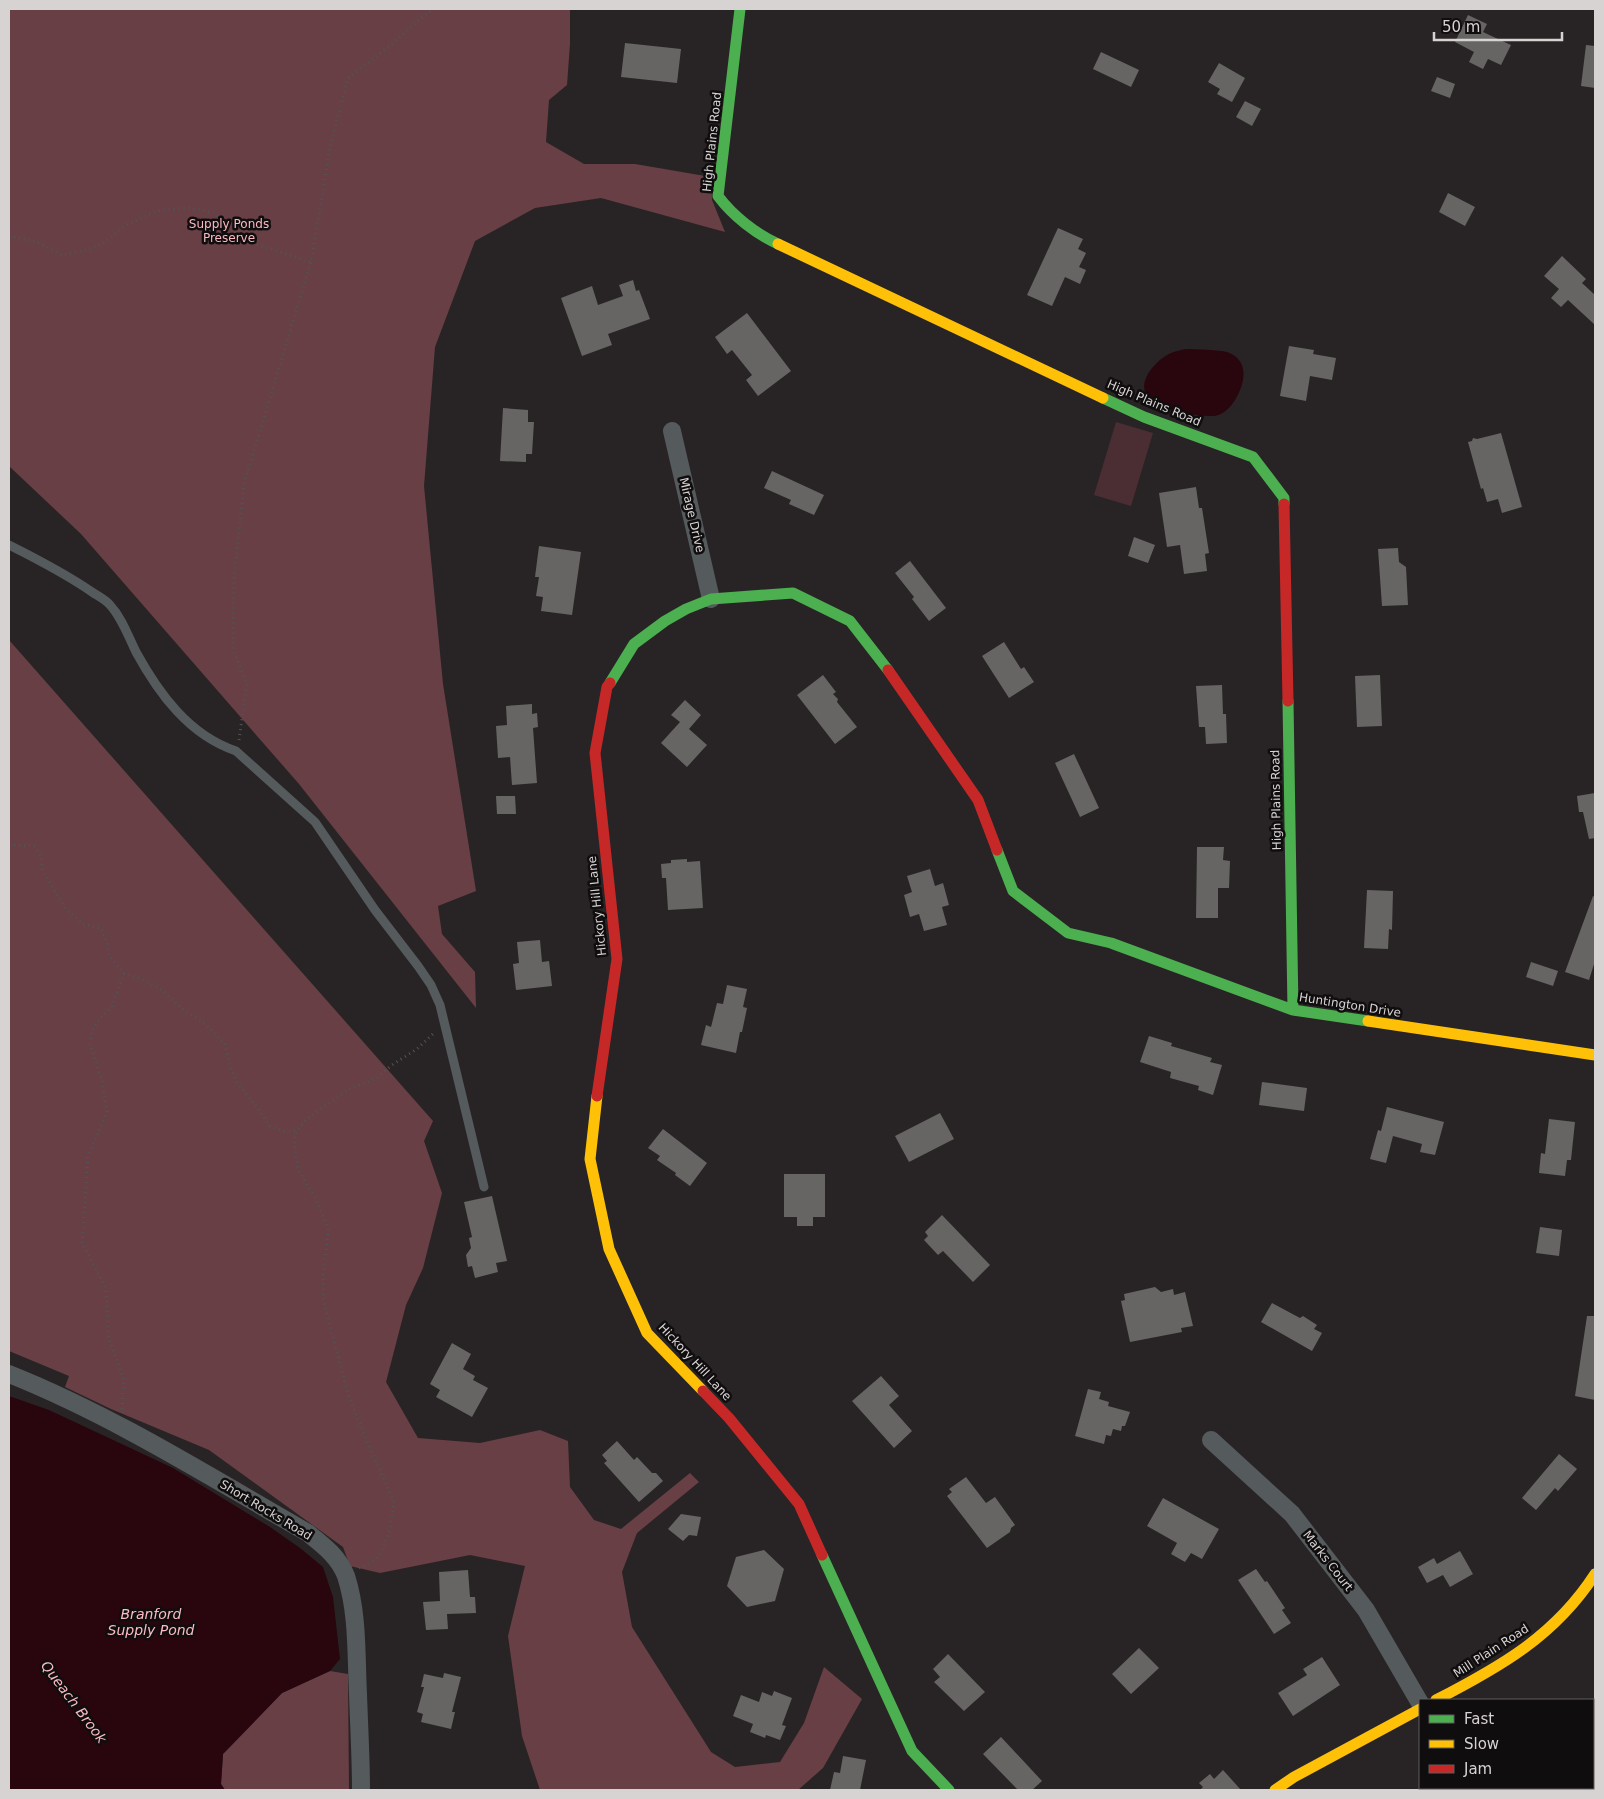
<svg xmlns="http://www.w3.org/2000/svg" width="1604" height="1799" viewBox="0 0 1604 1799" font-family="'DejaVu Sans',sans-serif">
<style>
.green{fill:#4b2e33}
.forest{fill:#683f45}
.water{fill:#29060e}
.building{fill:#676464}
.lines{fill:none;stroke-linecap:round;stroke-linejoin:round}
.path{stroke:#515455;stroke-width:3;stroke-dasharray:1 4;stroke-linecap:butt}
.lane{stroke:#555a5c;stroke-width:9}
.street{stroke:#555a5c;stroke-width:18}
.fast{stroke:#4caf50;stroke-width:11}
.slow{stroke:#ffc107;stroke-width:11}
.jam{stroke:#c62828;stroke-width:11}
.labels{text-anchor:middle;stroke-width:5;stroke-linejoin:round;paint-order:stroke}
.street-label{font-size:12px;fill:#d7d3d3;stroke:#100d0e}
.park-label{font-size:12px;fill:#fbb9c2;stroke:#100d0e}
.water-label{font-size:14px;font-style:italic;fill:#fdbbc4;stroke:#100d0e}
</style>
<rect width="100%" height="100%" fill="#282425"/>
<!-- green -->
<path class="green" d="M1116 422 1153 433 1131 506 1094 495Z"/>
<!-- forest -->
<path class="forest" d="M9 9H570V44L567 85 549 100 546 142 584 164H635L711 177 712 200 725 232 601 198 535 208 475 241 435 347 424 486 443 684 476 891 438 906 442 934 475 972 476 1008 299 784 81 534 9 466Z
M9 640 433 1121 424 1141 442 1193 423 1268 406 1305 386 1382 418 1438 480 1443 540 1430 568 1441 570 1487 594 1520 621 1529 690 1473 699 1482 637 1533 622 1572 632 1627 711 1752 735 1767 780 1762 804 1723 824 1667 862 1699 823 1768 798 1790H540L522 1736 508 1636 525 1566 470 1555 380 1573 350 1566 343 1547 209 1450 111 1409 65 1387 69 1376 9 1351Z
M330 1671 348 1674 349 1790H225L221 1784 223 1754 282 1693Z"/>
<!-- water -->
<path class="water" d="M1186 349C1193 349 1221 350 1227 352 1252 360 1244 388 1233 403 1229 409 1222 415 1214 416 1199 417 1160 410 1149 399 1134 383 1157 359 1171 353 1175 351 1181 350 1186 349Z
M9 1396 49 1410 173 1468 270 1527 300 1548 323 1567 333 1597 340 1659 330 1671 282 1693 223 1754 221 1784 225 1790H9Z"/>
<!-- building -->
<path class="building" d="M1468 15 1487 24 1483 32 1511 45 1501 65 1488 59 1483 69 1469 62 1474 52 1455 42Z
M625 43 681 49 677 83 621 77Z
M1586 45 1595 46V88L1581 86Z
M1101 52 1139 70 1131 87 1093 69Z
M1219 63 1245 78 1232 102 1217 94 1220 89 1208 82Z
M1437 77 1455 84 1450 98 1431 91Z
M1245 101 1261 109 1252 126 1236 117Z
M1448 193 1475 207 1465 226 1439 212Z
M1058 228 1083 239 1078 249 1086 253 1079 267 1086 270 1080 284 1065 277 1052 306 1027 295Z
M1562 256 1586 279 1582 283 1595 295V325L1568 300 1561 307 1551 298 1559 289 1544 276Z
M633 280 636 291 639 290 650 319 608 334 612 345 582 356 561 298 592 286 598 305 623 296 619 285Z
M747 313 791 371 758 396 746 380 752 375 732 350 727 354 715 337Z
M1289 346 1314 350 1313 354 1336 358 1332 380 1310 376 1306 401 1280 396Z
M503 408 528 410V422H534L532 454H526V462L500 461Z
M1501 433 1522 507 1502 513 1498 499 1487 502 1483 488 1481 489 1468 442 1472 441 1473 438 1477 439Z
M772 471 824 495 814 515 789 504 791 500 764 488Z
M1196 487 1199 508H1202L1209 553 1205 554 1207 571 1184 574 1180 545 1167 547 1159 493Z
M1134 537 1155 545 1148 563 1128 556Z
M539 546 581 552 572 615 541 611 543 597 536 596 539 577H535Z
M1398 548 1399 562 1406 567 1408 605 1382 606 1378 549Z
M910 561 946 608 929 621 912 599 914 597 895 573Z
M1004 642 1021 669 1024 667 1034 682 1009 698 982 656Z
M823 675 836 692 833 694 838 699 837 702 857 727 835 744 797 695Z
M1380 675 1382 726 1357 727 1355 676Z
M1222 685 1223 714H1226L1227 743 1206 744 1205 727H1199L1196 686Z
M685 700 701 715 689 729 707 745 687 767 661 743 680 722 671 715Z
M532 704V714L537 713 538 727 533 728 537 783 512 785 510 757 498 758 496 726 507 725 506 706Z
M1074 754 1099 808 1080 817 1055 763Z
M1595 793V838L1589 839 1583 812H1579L1577 796Z
M496 796H515L516 814H497Z
M1197 847H1224L1223 860 1230 861 1229 888H1218V918H1196Z
M687 859V862L700 861 703 908 668 910 666 878H662L661 864 671 863V860Z
M930 869 935 886 943 883 949 905 942 907 947 925 924 931 919 914 910 917 904 895 912 892 907 876Z
M1367 890 1393 891 1392 930 1389 929 1388 949 1364 948Z
M1593 896 1595 897V961L1589 980 1565 972Z
M540 940 542 962 549 961 552 986 516 990 513 964 519 963 517 942Z
M1531 962 1558 971 1553 986 1526 977Z
M727 985 747 989 743 1007 747 1008 742 1032H740L736 1053 701 1045 706 1025 711 1027 717 1003 723 1004Z
M1149 1036 1172 1043 1171 1046 1212 1058 1210 1062 1222 1065 1213 1095 1198 1090 1199 1086 1170 1078 1171 1072 1140 1062Z
M1262 1082 1307 1088 1304 1111 1259 1105Z
M1387 1107 1444 1122 1435 1155 1420 1152 1422 1144 1393 1136 1386 1163 1370 1159 1378 1130 1381 1131Z
M940 1113 954 1139 909 1162 895 1136Z
M1549 1119 1575 1122 1571 1160H1567L1565 1176 1539 1173 1541 1153 1545 1154Z
M663 1129 707 1163 690 1186 675 1175 676 1173 657 1160 660 1156 648 1148Z
M784 1174H825V1217H813V1226H797V1217H784Z
M492 1196 507 1261 496 1263 498 1272 475 1278 472 1266 468 1267 466 1255 471 1248 469 1238 472 1237 464 1202Z
M942 1215 990 1265 973 1282 943 1251 938 1255 924 1240 928 1236 925 1232Z
M1540 1227 1562 1230 1559 1256 1536 1253Z
M1155 1287 1161 1292 1173 1289 1174 1295 1185 1292 1193 1326 1181 1328 1182 1332 1130 1342 1121 1301 1125 1300 1124 1294Z
M1272 1303 1300 1318 1303 1316 1317 1325 1314 1329 1322 1333 1312 1351 1261 1322Z
M1587 1316H1595V1400L1575 1396Z
M452 1343 471 1354 463 1369 475 1376 473 1380 488 1388 472 1417 436 1397 440 1390 430 1384Z
M881 1376 899 1396 889 1405 912 1431 894 1448 852 1401Z
M1088 1389 1101 1392 1099 1399 1109 1402 1108 1406 1130 1412 1125 1426H1122L1121 1431 1113 1429 1111 1436 1106 1435 1104 1444 1075 1436Z
M617 1441 634 1460 637 1457 652 1473H656L663 1481 639 1502 604 1463 607 1461 602 1455Z
M1559 1454 1577 1469 1558 1491 1555 1488 1536 1510 1522 1498Z
M966 1477 986 1503 995 1497 1015 1525 1011 1528 1010 1532 987 1548 947 1496 952 1492 949 1489Z
M1163 1498 1219 1529 1202 1559 1191 1553 1185 1562 1171 1554 1177 1543 1147 1526Z
M681 1514 701 1517 697 1536 689 1535 683 1541 668 1529Z
M764 1550 784 1569 775 1601 747 1607 727 1586 736 1557Z
M1460 1551 1473 1574 1450 1587 1443 1575 1427 1583 1418 1567 1434 1558 1437 1564Z
M1256 1569 1265 1582 1267 1581 1285 1608 1282 1610 1291 1623 1274 1634 1238 1580Z
M468 1570 470 1597H475L476 1613 447 1614 448 1629 426 1630 423 1602 440 1601 439 1572Z
M1139 1648 1159 1668 1131 1694 1112 1674Z
M948 1654 985 1692 964 1711 934 1682 940 1677 933 1669Z
M1322 1657 1340 1685 1293 1716 1278 1693 1307 1675 1303 1669Z
M444 1673 461 1677 452 1712H455L451 1729 421 1722 423 1714 417 1712 424 1687H421L424 1674 443 1678Z
M774 1691 792 1698 782 1725 786 1726 780 1740 766 1735 765 1738 750 1732 753 1724 733 1716 741 1695 759 1702 762 1692 772 1696Z
M1001 1737 1042 1781 1032 1790H1018L983 1754Z
M843 1756 866 1760 860 1790H830L834 1772 840 1773Z
M1223 1770 1241 1790H1200L1203 1787 1199 1783 1210 1774 1214 1779Z"/>
<g class="lines">
<!-- path -->
<path class="path" d="M9 236 35 241 62 255 90 249 105 242 124 226 156 211 189 208 215 213 227 225 251 243 311 262
M239 740 247 683 233 650 234 579 244 484 311 262 331 143 348 78 392 44 432 9
M9 845 34 846 41 856 42 870 65 908 83 924 101 928 107 942 109 955 124 973 142 979 162 990 181 1008 204 1023 225 1044 230 1067 238 1084 257 1107 270 1126 284 1131H296
M122 1409 124 1380 109 1339 106 1288 82 1243 88 1156 107 1112 102 1081 90 1043 93 1029 99 1019 112 1007 124 973
M359 1568 375 1560 381 1553 389 1533 394 1502 361 1427 348 1394 323 1299V1271L327 1247 328 1229 315 1197 298 1169 294 1144 296 1131 306 1120 349 1089 377 1078 392 1065 417 1049 435 1032"/>
<!-- lane -->
<path class="lane" d="M9 545C37 559 66 574 92 592 98 596 106 600 110 605 122 618 128 636 136 652 159 694 189 735 236 751L315 822 375 910 418 966 431 985 440 1005 484 1187"/>
<!-- street -->
<path class="street" d="M672 431 711 599
M9 1374C114 1416 210 1477 308 1533 323 1545 339 1557 346 1576 358 1613 356 1655 358 1694 359 1726 361 1758 361 1790
M1211 1440 1292 1514 1366 1610 1420 1703"/>
<!-- fast -->
<path class="fast" d="M740 9 718 196C733 216 756 234 778 244
M1103 398 1144 417 1253 457 1284 498V504
M610 683 634 644 665 621 686 609 711 599 793 593 850 621 888 670
M1288 701 1293 1010
M997 850 1013 891 1068 933 1111 943 1293 1010 1368 1021
M822 1555 912 1751 949 1790"/>
<!-- slow -->
<path class="slow" d="M778 244 1103 398
M1368 1021 1595 1055
M597 1096 590 1159 609 1249 647 1333 703 1391
M1436 1700C1500 1667 1555 1636 1595 1574
M1275 1790 1294 1777 1420 1709"/>
<!-- jam -->
<path class="jam" d="M1284 504 1288 701
M888 670 978 800 997 850
M597 1096 617 959 595 753 607 687 610 683
M703 1391 729 1418 799 1504 822 1555"/>
</g>
<g class="labels">
<!-- street labels -->
<g class="street-label">
<text transform="translate(712 142) rotate(-84)" y="4">High Plains Road</text>
<text transform="translate(1154 403) rotate(23)" y="4">High Plains Road</text>
<text transform="translate(692 515) rotate(77)" y="4">Mirage Drive</text>
<text transform="translate(1276 800) rotate(-91)" y="4">High Plains Road</text>
<text transform="translate(597 906) rotate(-96)" y="4">Hickory Hill Lane</text>
<text transform="translate(1350 1005) rotate(9)" y="4">Huntington Drive</text>
<text transform="translate(695 1362) rotate(47)" y="4">Hickory Hill Lane</text>
<text transform="translate(266 1510) rotate(31)" y="4">Short Rocks Road</text>
<text transform="translate(1328 1561) rotate(52)" y="4">Marks Court</text>
<text transform="translate(1491 1651) rotate(-33)" y="4">Mill Plain Road</text>
</g>
<!-- park labels -->
<g class="park-label">
<text x="229" y="228">Supply Ponds<tspan x="229" dy="14">Preserve</tspan></text>
</g>
<!-- water labels -->
<g class="water-label">
<text x="151" y="1619">Branford<tspan x="151" dy="16">Supply Pond</tspan></text>
<text transform="translate(74 1702) rotate(53)" y="5">Queach Brook</text>
</g>
</g>
<!-- border -->
<rect width="1604" height="1799" fill="none" stroke="#d7d3d3" stroke-width="20"/>
<!-- legend -->
<rect x="1419" y="1699" width="175" height="90" fill="#100d0e" stroke="#605c5d"/>
<rect x="1429" y="1715" width="25" height="8" fill="#4caf50" stroke="#605c5d"/>
<text x="1464" y="1724" font-size="15" fill="#d7d3d3">Fast</text>
<rect x="1429" y="1740" width="25" height="8" fill="#ffc107" stroke="#605c5d"/>
<text x="1464" y="1749" font-size="15" fill="#d7d3d3">Slow</text>
<rect x="1429" y="1765" width="25" height="8" fill="#c62828" stroke="#605c5d"/>
<text x="1464" y="1774" font-size="15" fill="#d7d3d3">Jam</text>
<!-- scale -->
<path d="M1434 32v8h128v-8" fill="none" stroke="#d7d3d3" stroke-width="2.5"/>
<text x="1442" y="32" font-size="15" fill="#d7d3d3" stroke="#100d0e" stroke-width="4" paint-order="stroke">50 m</text>
</svg>
